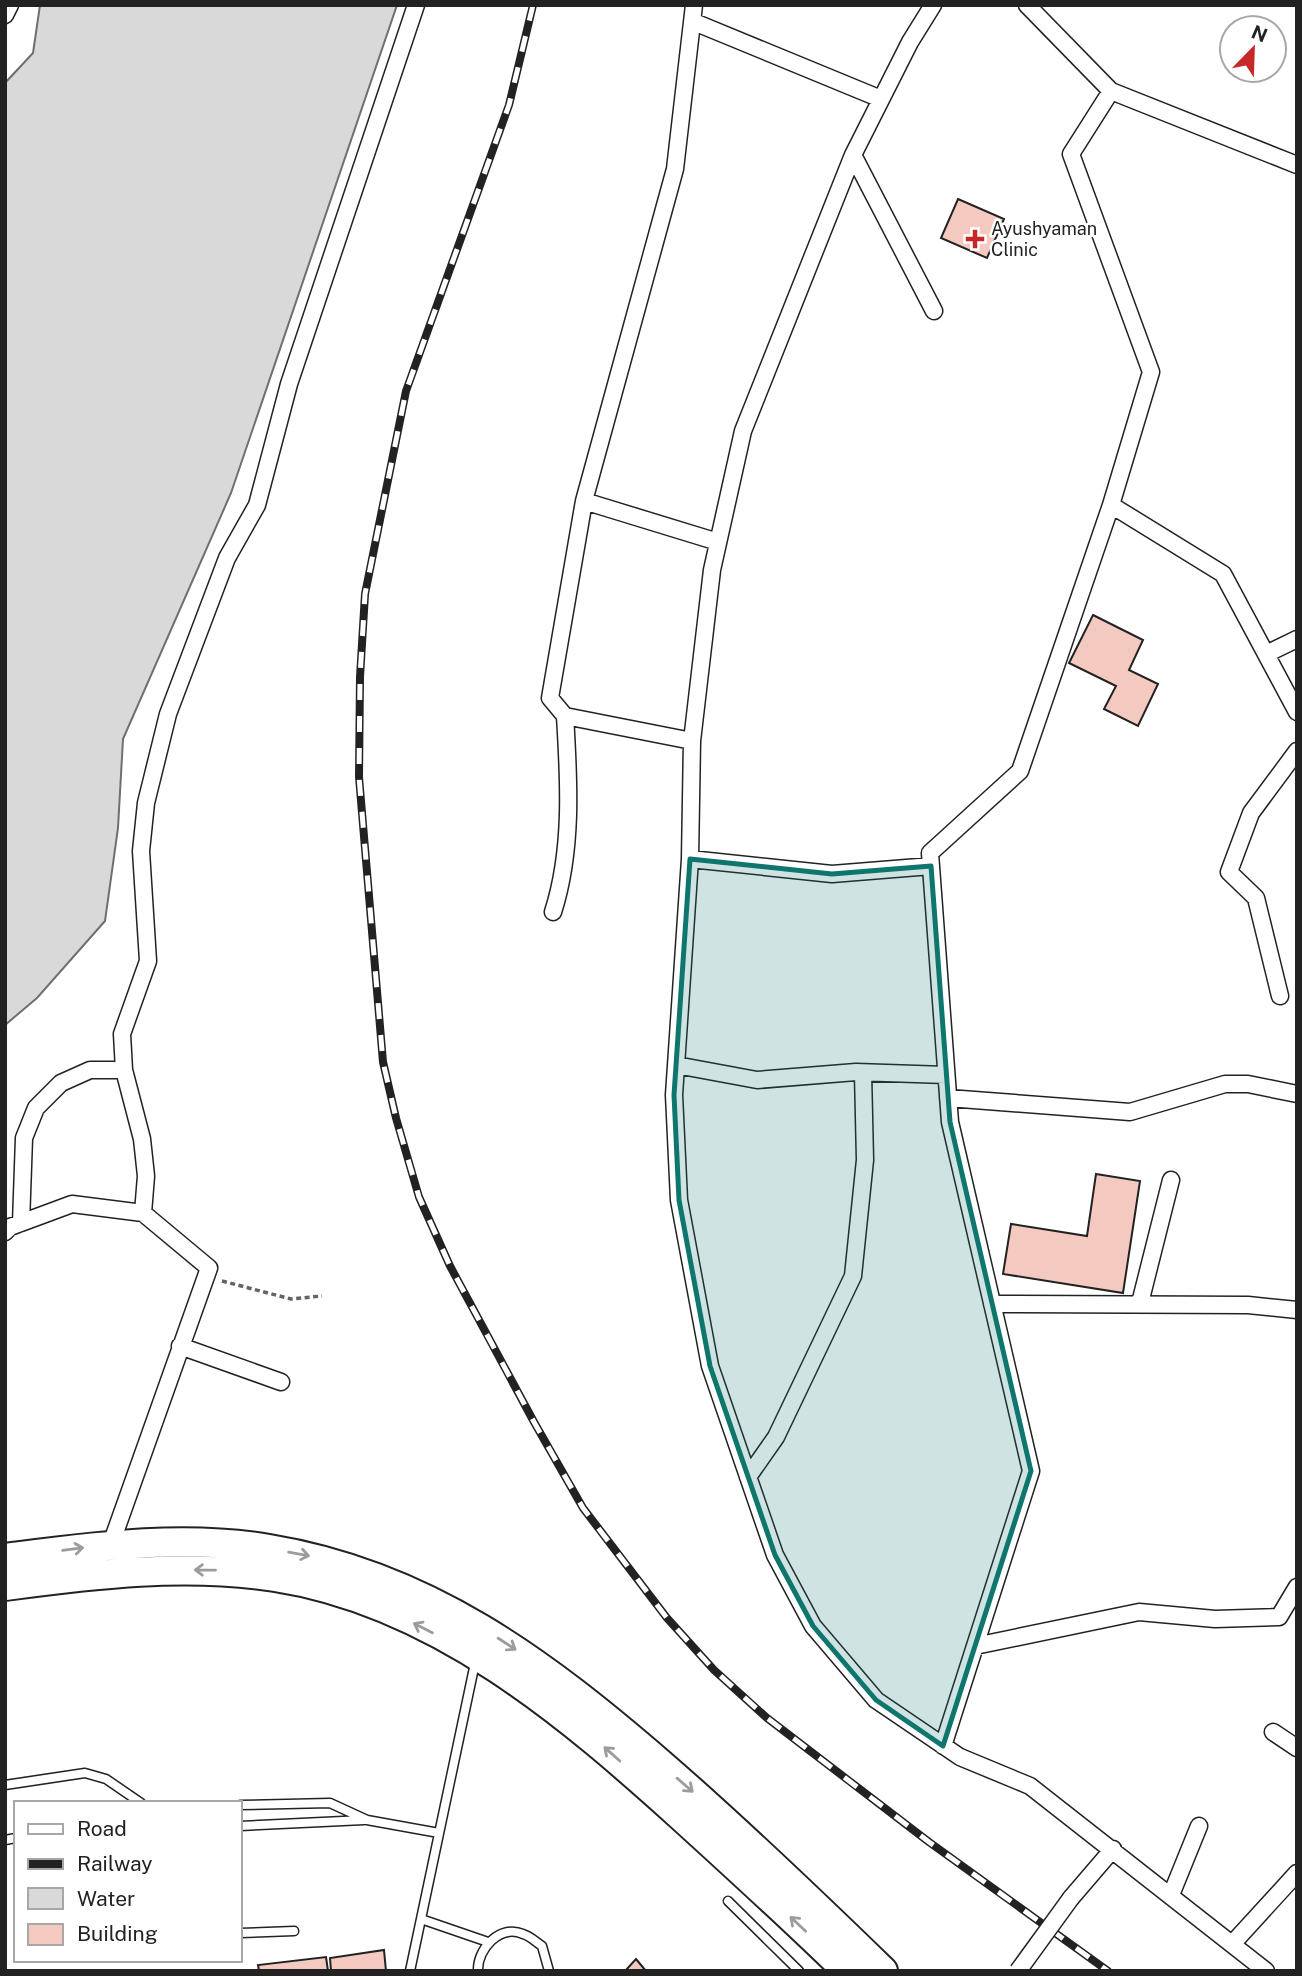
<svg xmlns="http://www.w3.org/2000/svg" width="1302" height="1976" viewBox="0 0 1302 1976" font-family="'Public Sans',sans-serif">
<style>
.water{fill:#d9d9d9;stroke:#6f6f6f;stroke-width:2}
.building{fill:#f3c9c0;stroke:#222;stroke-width:2}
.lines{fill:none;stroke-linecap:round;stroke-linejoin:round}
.lane-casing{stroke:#222;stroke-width:11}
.street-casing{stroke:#222;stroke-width:19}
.highway-casing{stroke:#222;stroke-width:32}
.path{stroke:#646464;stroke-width:3.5;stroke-dasharray:5 3.5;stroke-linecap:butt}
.lane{stroke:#fff;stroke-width:8}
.street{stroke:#fff;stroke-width:16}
.highway{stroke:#fff;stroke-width:28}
.rail-casing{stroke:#222;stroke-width:8}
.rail{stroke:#fff;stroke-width:5;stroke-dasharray:16;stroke-linecap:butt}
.street-bridge-casing{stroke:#222;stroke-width:19;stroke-linecap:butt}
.street-bridge{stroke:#fff;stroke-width:16}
.oneway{stroke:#9c9c9c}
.marked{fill:#0f766e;fill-opacity:0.2;stroke:#0f766e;stroke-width:5;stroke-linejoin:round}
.poi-dot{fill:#c62828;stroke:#fff;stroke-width:2.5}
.labels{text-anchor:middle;stroke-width:5;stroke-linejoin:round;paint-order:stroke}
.poi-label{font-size:18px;fill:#222;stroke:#fff;text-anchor:start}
</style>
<rect width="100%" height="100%" fill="#fff"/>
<!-- water -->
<path class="water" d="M40 5H397L231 493 123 739 118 828 105 921 37 998 5 1025V83L33 53Z"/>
<!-- building -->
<path class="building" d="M958 199 1004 219 987 258 941 238Z
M1093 615 1143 640 1129 670 1158 684 1138 726 1104 709 1116 686 1069 663Z
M1096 1174 1140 1181 1123 1293 1003 1274 1011 1224 1087 1236Z
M384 1950 386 1971H331L330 1958Z
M326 1957 328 1971H259L258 1965Z
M636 1959 646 1971H625Z"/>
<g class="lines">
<defs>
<path id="lane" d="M5 1785 85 1773 106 1779 141 1803
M240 1805 330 1803 367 1820 439 1833
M240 1826 364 1820
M5 1840 16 1838
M728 1901 799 1971
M421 1919 488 1942
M240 1933 294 1931
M410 1971 475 1663
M478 1971C477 1949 500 1924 523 1934 530 1936 536 1942 542 1946L549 1971"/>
<path id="street" d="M933 5 910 42 853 155 743 431 712 570 692 741 690 859 674 1095 679 1200 710 1366 775 1555 813 1626 876 1700 960 1757 1030 1786 1266 1971
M1027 5 1111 91 1297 165
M5 15 10 5
M694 22 881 99
M1111 91 1071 154 1151 372 1111 505 1223 574 1297 712
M853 155 934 311
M584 501 718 542
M1266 654 1297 639
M692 741 565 716 550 698 584 501 675 169 694 5
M690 859 832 874 931 866
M553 912C573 850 569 780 565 716
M1280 996 1256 898 1229 872 1251 813 1297 751
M676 1065 757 1080 856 1072 946 1075
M948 1098 1130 1112 1225 1084H1248L1297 1094
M143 1213 146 1176 142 1139 124 1070 122 1034 148 961 141 851 146 803 168 714 227 558 257 505 289 384 416 5
M21 1223 24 1138 36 1108 61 1083 90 1070H124
M5 1232 10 1227 72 1204 143 1213 209 1268 111 1544
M1140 1303 1171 1180
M992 1304 1248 1305 1297 1310
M180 1346 281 1382
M748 1477 776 1437 853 1276 865 1160 863 1073
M975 1646 1139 1612 1215 1619 1279 1617 1297 1587
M1273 1732 1297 1748
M943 1746 1031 1471 950 1122 930 853 1020 771 1111 505
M1171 1895 1199 1826
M1071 1898 1113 1849
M1233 1943 1297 1873"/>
<path id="highway" d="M5 1558C92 1547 182 1534 269 1549 427 1575 544 1663 662 1765 738 1831 811 1901 883 1971
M5 1586C95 1574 185 1563 275 1577 436 1602 567 1713 684 1819 739 1869 794 1919 847 1971"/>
</defs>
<!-- lane casing -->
<use href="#lane" class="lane-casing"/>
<!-- street casing -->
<use href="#street" class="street-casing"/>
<!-- highway casing -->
<use href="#highway" class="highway-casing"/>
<!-- path -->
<path class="path" d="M222 1281 291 1299 322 1296"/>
<!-- lane -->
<use href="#lane" class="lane"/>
<!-- street -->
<use href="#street" class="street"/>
<!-- highway -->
<use href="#highway" class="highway"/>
<defs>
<path id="rail" d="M533 5 509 105 406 391 365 594 360 677 359 777 383 1062 396 1118 419 1197 450 1266 534 1422 583 1508 667 1618 714 1670 767 1718 929 1842 1108 1971"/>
</defs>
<!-- rail casing -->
<use href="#rail" class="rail-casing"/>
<!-- rail -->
<use href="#rail" class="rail"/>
<defs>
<path id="street-bridge" d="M1018 1971 1071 1898"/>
</defs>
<!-- street-bridge casing -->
<use href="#street-bridge" class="street-bridge-casing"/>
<!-- street-bridge -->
<use href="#street-bridge" class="street-bridge"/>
</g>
<!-- one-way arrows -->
<defs><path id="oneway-shaft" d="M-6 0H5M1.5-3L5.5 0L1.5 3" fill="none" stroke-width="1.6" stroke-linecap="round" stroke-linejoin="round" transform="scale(1.75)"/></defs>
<g class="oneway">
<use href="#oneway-shaft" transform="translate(73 1549) rotate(-7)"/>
<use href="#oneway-shaft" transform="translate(299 1554) rotate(10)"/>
<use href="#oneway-shaft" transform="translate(205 1570) rotate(-179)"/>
<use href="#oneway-shaft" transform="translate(423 1628) rotate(-153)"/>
<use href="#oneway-shaft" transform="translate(507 1644) rotate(33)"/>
<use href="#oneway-shaft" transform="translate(612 1754) rotate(-138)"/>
<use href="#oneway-shaft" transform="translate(685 1785) rotate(41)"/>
<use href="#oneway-shaft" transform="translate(798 1924) rotate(-137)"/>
</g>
<!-- marked area -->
<path class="marked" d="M690 859 832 874 931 866 950 1122 1031 1471 943 1746 876 1700 813 1626 775 1555 710 1366 679 1200 674 1095Z"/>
<!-- markers -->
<path class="poi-dot" d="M971.5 228.5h7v7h7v7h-7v7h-7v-7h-7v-7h7z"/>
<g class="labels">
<!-- poi labels -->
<g class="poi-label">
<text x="991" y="235">Ayushyaman<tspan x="991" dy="21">Clinic</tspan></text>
</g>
</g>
<!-- border -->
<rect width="1302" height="1976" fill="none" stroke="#222222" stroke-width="14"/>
<!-- legend -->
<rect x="14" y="1801" width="228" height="161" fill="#ffffff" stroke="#a7a7a7" stroke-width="2"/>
<rect x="28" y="1824" width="35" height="10" fill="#ffffff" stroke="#a7a7a7" stroke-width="2"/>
<text x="77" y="1836" font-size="21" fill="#222222">Road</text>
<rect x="28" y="1859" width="35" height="10" fill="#222222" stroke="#a7a7a7" stroke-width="2"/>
<text x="77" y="1871" font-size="21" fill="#222222">Railway</text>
<rect x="28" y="1888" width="35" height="21" fill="#d9d9d9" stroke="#a7a7a7" stroke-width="2"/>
<text x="77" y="1906" font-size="21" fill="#222222">Water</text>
<rect x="28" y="1924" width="35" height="21" fill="#f3c9c0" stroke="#a7a7a7" stroke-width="2"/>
<text x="77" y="1941" font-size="21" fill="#222222">Building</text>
<!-- north arrow -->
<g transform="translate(1253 49) rotate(23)"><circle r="33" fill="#ffffff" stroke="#a7a7a7" stroke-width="2"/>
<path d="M0-5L12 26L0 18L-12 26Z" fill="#c62828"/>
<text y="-10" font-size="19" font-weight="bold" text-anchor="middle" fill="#222222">N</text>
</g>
</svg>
